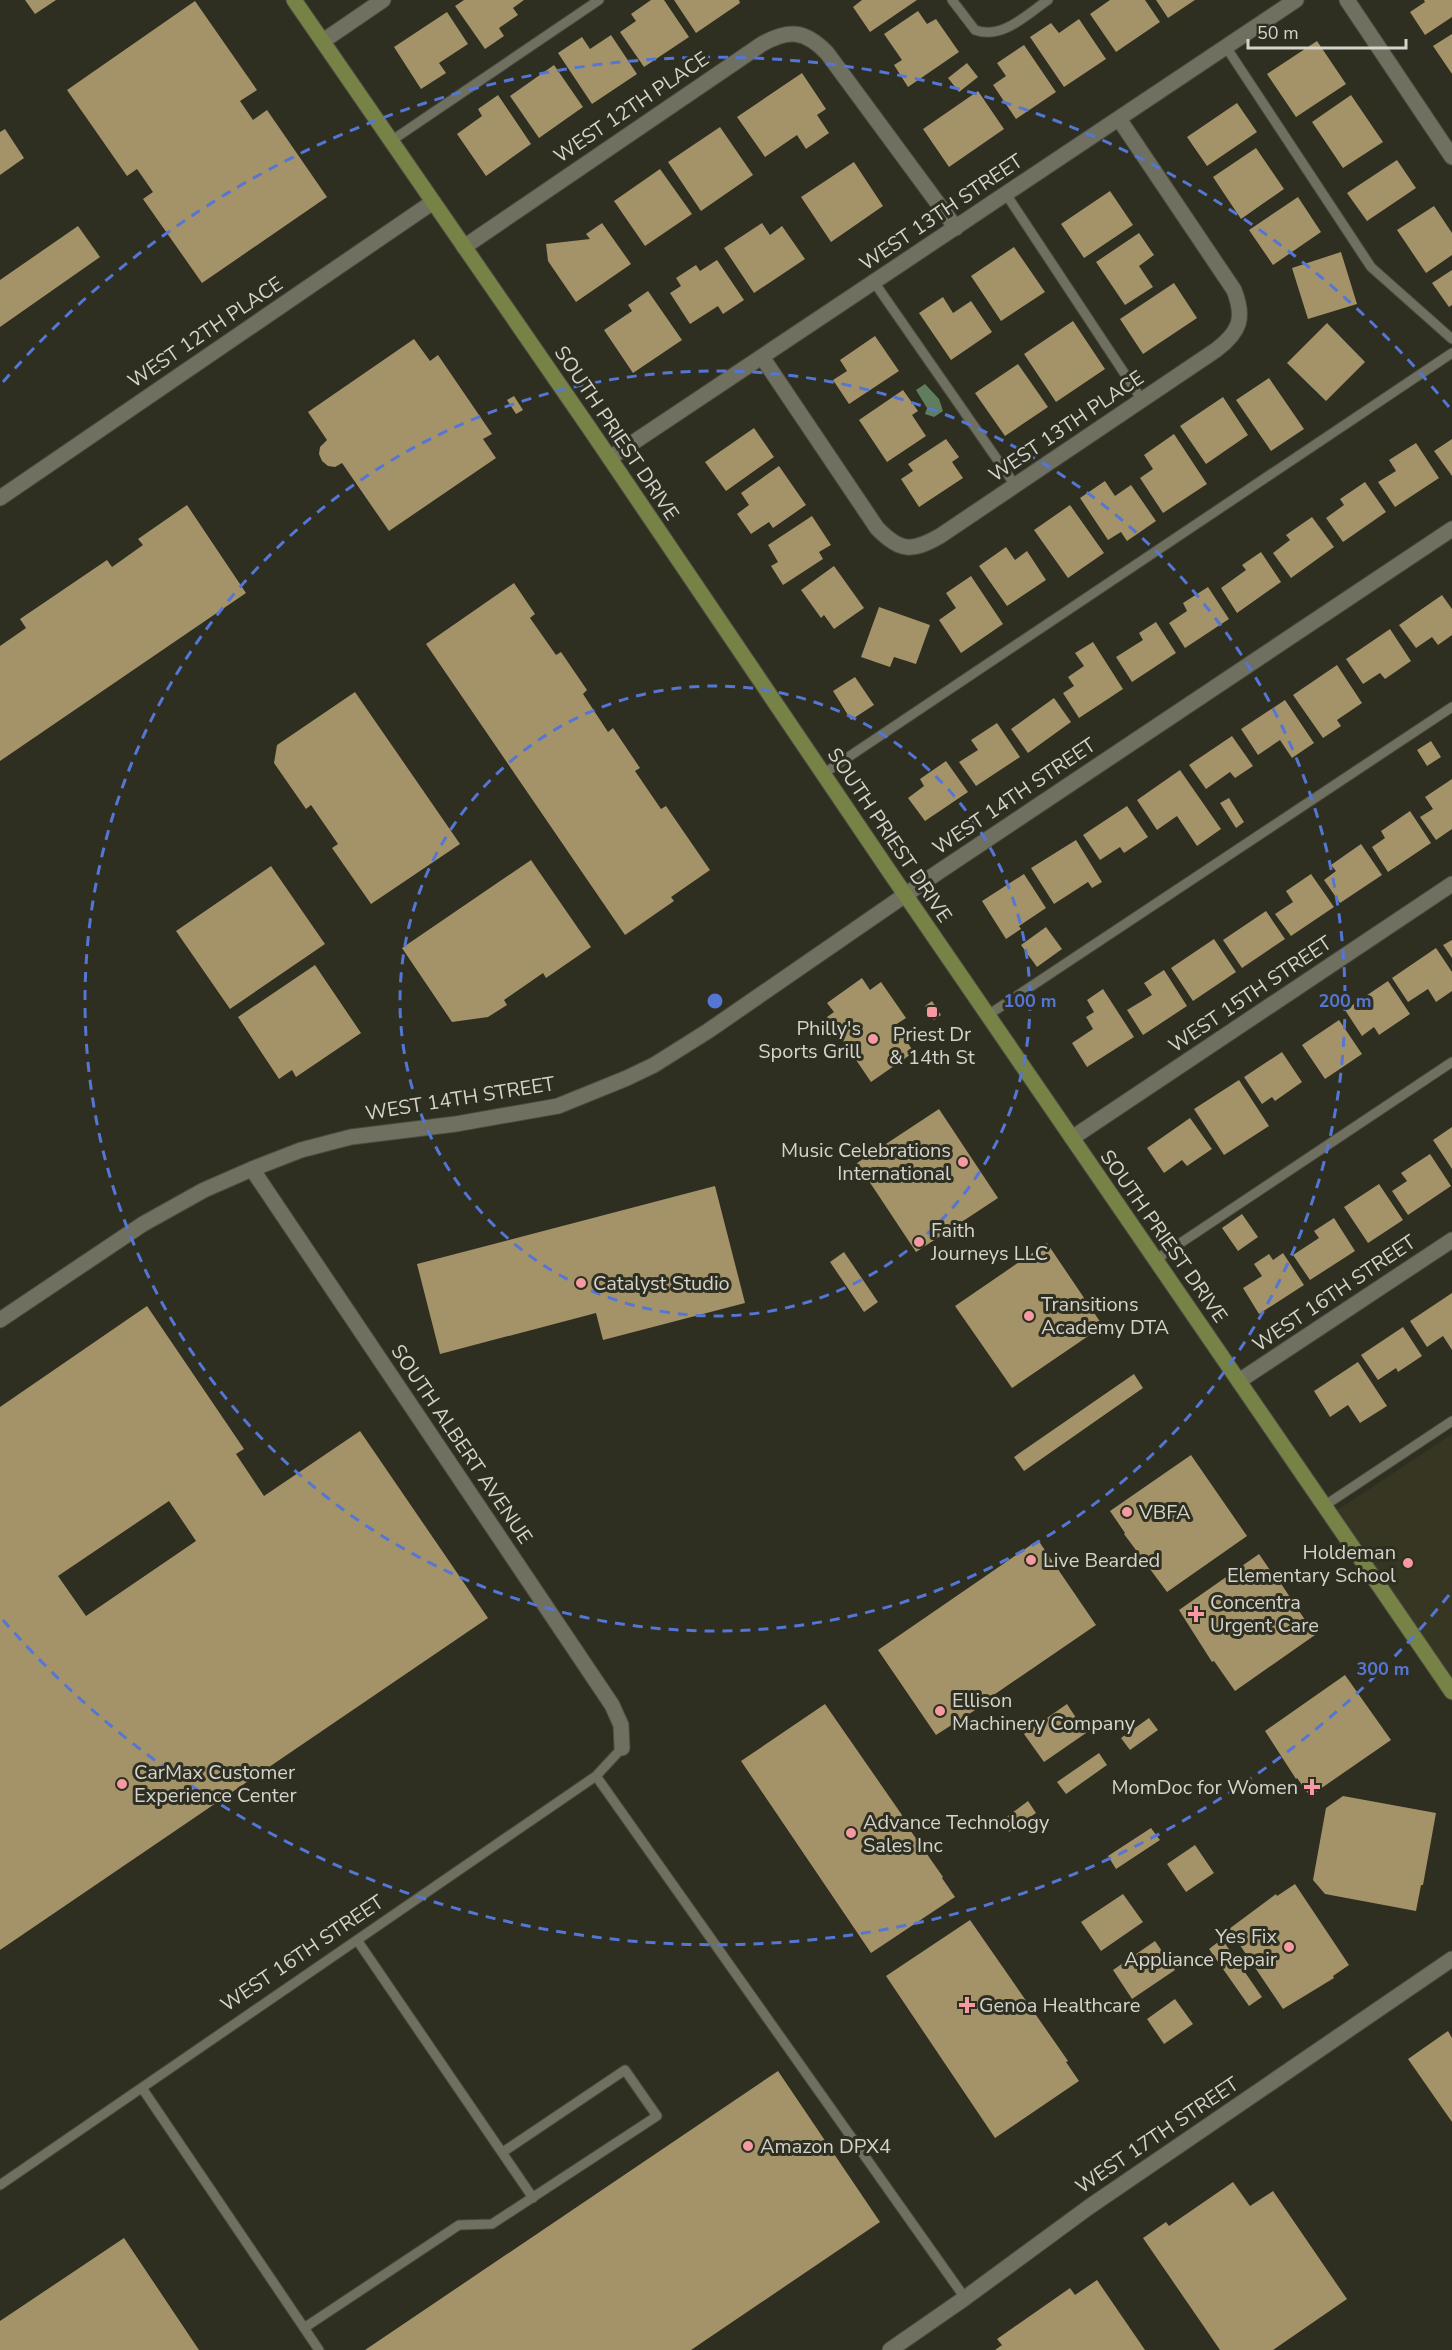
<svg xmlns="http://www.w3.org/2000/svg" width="1452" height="2350" viewBox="0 0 1452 2350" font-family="'Nunito Sans',sans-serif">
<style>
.built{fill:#373623}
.water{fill:#607e5d}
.building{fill:#a49369;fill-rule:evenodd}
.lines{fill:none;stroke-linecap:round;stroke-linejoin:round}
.service-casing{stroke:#4b4b40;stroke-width:11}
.minor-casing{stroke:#4b4b40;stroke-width:17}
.tertiary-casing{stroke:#4b4b40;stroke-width:17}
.secondary-casing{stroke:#4b4b40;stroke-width:17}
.service{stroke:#707061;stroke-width:9}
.minor{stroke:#707061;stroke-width:15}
.tertiary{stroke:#707061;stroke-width:15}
.secondary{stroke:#778346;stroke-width:15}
.ring{fill:none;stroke:#5476d4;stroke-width:3;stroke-dasharray:10 8}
.poi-dot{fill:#f49aa0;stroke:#2e2e21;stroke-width:2}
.labels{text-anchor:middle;stroke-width:6;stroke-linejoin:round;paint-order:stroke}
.street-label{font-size:20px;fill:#d4d4cc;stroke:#2e2e21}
.poi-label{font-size:20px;fill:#d4d4cc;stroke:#2e2e21;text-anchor:start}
.centre{fill:#5476d4;stroke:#2e2e21;stroke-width:3}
.ring-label{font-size:18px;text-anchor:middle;font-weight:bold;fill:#5476d4;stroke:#2e2e21;stroke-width:6;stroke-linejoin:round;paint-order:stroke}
</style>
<rect width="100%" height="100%" fill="#2e2e21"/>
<!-- built -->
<path class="built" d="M1452 1434V1692L1330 1515Z"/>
<!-- water -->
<path class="water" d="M925 384 939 399 943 411 934 417 925 414 927 408 916 390Z"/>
<!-- building -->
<path class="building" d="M25 0H56L35 14Z
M464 0H524L513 8 518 15 499 28 504 36 485 49 455 6Z
M651 0H664L689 37 644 67 620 32 636 21 631 14Z
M674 0H739L740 3 696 33Z
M862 0H917L870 32 853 7Z
M1110 0H1145L1160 22 1116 52 1090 14Z
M1156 0H1195L1168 18Z
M1424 0H1452V17L1425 35 1410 12 1425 2Z
M195 1 257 90 240 101 253 120 267 110 327 197 202 283 143 199 153 192 137 169 127 176 67 90Z
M918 11 927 24 936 19 959 52 908 87 894 65 902 60 884 34Z
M447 12 468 44 439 63 446 73 421 89 394 47Z
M1079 19 1106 59 1064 87 1030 37 1051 23 1059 33Z
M1452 34V74L1433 46Z
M611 35 637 74 592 104 558 53 582 37 590 49Z
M1317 41 1346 84 1296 117 1267 74Z
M1024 45 1056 92 1016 119 993 85 1006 76 997 63Z
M967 63 978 77 959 92 948 78Z
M554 65 583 107 539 138 510 96Z
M802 73 826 109 817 115 829 133 806 149 797 135 765 157 737 117Z
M978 91 1004 129 949 167 923 129Z
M498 95 531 144 486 176 457 134 482 116 478 109Z
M1351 95 1383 142 1343 168 1312 122Z
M1237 103 1257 132 1207 166 1187 137Z
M720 127 753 175 701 211 668 162Z
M5 129 24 158 0 175V132Z
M1256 148 1284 189 1241 219 1213 177Z
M1397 160 1416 188 1367 221 1347 193Z
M854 162 883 206 831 242 801 197Z
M660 169 692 214 645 246 614 201Z
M1110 191 1133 225 1084 258 1061 224Z
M1298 197 1321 232 1273 265 1249 230Z
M1434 206 1452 233V255L1426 273 1397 230Z
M602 223 631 264 576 302 548 261 546 244 590 239 586 234Z
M762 223 770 235 782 226 805 259 754 293 724 248Z
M78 226 100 257 0 327V280Z
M1139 233 1154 255 1139 266 1153 287 1125 305 1096 262Z
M1014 247 1045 292 1001 321 971 276Z
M1341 252 1357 304 1308 319 1292 268Z
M717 260 744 300 723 314 718 306 690 324 670 293 681 286 676 278 696 265 700 271Z
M1452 270V305L1449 307 1432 283Z
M1174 283 1197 318 1143 354 1120 319Z
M648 291 682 340 633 373 604 330 632 311 628 305Z
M943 297 953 313 971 301 992 332 951 360 919 313Z
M1073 321 1105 369 1056 402 1024 354Z
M1327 323 1365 362 1326 401 1287 363Z
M875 336 899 371 849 404 833 380 847 371 840 360Z
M414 339 430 361 438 355 492 434 483 439 496 458 389 531 342 463 335 467 328 466 322 461 319 454 320 447 327 440 308 412Z
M1018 364 1048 407 1005 436 975 393Z
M1269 378 1304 429 1271 451 1236 400Z
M903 390 918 411 912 415 926 436 887 462 859 420Z
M514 396 523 410 516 414 507 400Z
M1223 397 1248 435 1206 464 1180 426Z
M754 428 774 457 726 491 705 462Z
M1174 434 1207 484 1163 513 1140 478 1153 469 1144 455Z
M946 439 959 457 952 462 963 478 919 507 901 479 913 471 908 464Z
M1452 439V476L1434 451Z
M1416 443 1439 478 1395 507 1378 482 1396 471 1389 460Z
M779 466 806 505 773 528 769 522 751 534 737 514 749 505 741 493Z
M1105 481 1115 496 1131 485 1156 521 1127 541 1121 532 1108 540 1080 498Z
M1365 482 1386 512 1343 542 1326 518 1344 505 1340 499Z
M187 505 246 593 0 761V646L26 628 20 619 107 560 112 567 143 545 138 539Z
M1070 505 1104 553 1068 578 1034 530Z
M812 516 831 545 819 552 823 559 783 585 771 566 778 562 768 545Z
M1312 517 1334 547 1291 578 1273 553 1290 540 1286 535Z
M1006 547 1015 560 1027 551 1046 580 1007 606 979 566Z
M1261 552 1281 582 1237 613 1221 588 1246 570 1242 565Z
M834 566 864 608 834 629 824 615 821 618 801 590Z
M971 576 1003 624 961 653 939 620 956 608 946 593Z
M514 583 535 614 530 618 556 655 561 652 587 690 583 694 608 732 613 728 640 768 635 771 661 809 666 806 710 870 671 897 674 901 625 935 426 644Z
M1208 587 1229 619 1185 648 1169 623 1187 611 1183 603Z
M1442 595 1452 609V635L1438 645 1432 637 1416 648 1399 625Z
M879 607 930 625 916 664 894 657 890 667 861 657Z
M1156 622 1176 653 1132 682 1116 657 1143 640 1139 633Z
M1390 629 1411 661 1385 679 1380 673 1363 684 1346 659Z
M1093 642 1123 689 1079 718 1063 693 1074 686 1068 677 1084 666 1075 653Z
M1337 665 1362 703 1337 720 1341 726 1323 738 1293 695Z
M855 677 874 705 851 720 833 691Z
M355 692 460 844 371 904 332 848 338 844 311 805 306 809 274 763 277 745Z
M1054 698 1071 722 1028 753 1011 729Z
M1285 700 1314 743 1292 758 1280 740 1258 755 1241 729Z
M997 723 1020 757 976 786 959 762 978 750 971 740Z
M1232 736 1253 766 1235 778 1230 772 1206 789 1189 765Z
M1431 741 1441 757 1427 766 1417 750Z
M946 761 968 792 925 821 908 798 924 786 920 779Z
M1180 770 1221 829 1197 846 1177 816 1157 830 1137 800Z
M1452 779V829L1436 840 1420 817 1433 809 1425 797Z
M1229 798 1244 822 1236 828 1220 803Z
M1127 806 1148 837 1124 853 1120 847 1100 860 1083 835Z
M1410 811 1431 843 1388 872 1372 847 1385 838 1381 831Z
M1076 840 1102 882 1092 888 1088 882 1054 904 1031 868Z
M1361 844 1382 875 1340 903 1324 880 1336 871 1331 865Z
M531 860 591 947 546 978 543 973 504 1000 507 1005 488 1017 452 1022 402 948Z
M271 866 325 944 230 1009 176 931Z
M1024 874 1046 908 1019 926 1021 929 1006 939 982 901Z
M1311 874 1334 907 1291 936 1275 914 1293 902 1286 891Z
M1266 911 1285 939 1242 968 1223 940Z
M1046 927 1062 949 1037 967 1021 945Z
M1214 939 1236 972 1193 1001 1171 968Z
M1452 940V958L1443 945Z
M1436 948 1452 972V991L1436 1002 1428 989 1408 1002 1392 978Z
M315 965 361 1033 296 1077 292 1070 279 1079 238 1017Z
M1164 970 1187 1006 1143 1035 1127 1010 1152 995 1144 983Z
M862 978 870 990 881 982 906 1018 895 1025 914 1052 871 1082 827 1017 834 1012 827 1003Z
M1388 981 1410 1014 1379 1035 1374 1027 1362 1036 1345 1010Z
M1103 989 1134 1037 1087 1067 1072 1043 1093 1029 1086 1017 1094 1012 1087 1000Z
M932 1001 941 1015 934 1020 925 1006Z
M1339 1020 1362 1054 1325 1079 1302 1045Z
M1282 1052 1302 1082 1275 1101 1272 1097 1262 1104 1244 1077Z
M1239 1080 1269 1126 1224 1155 1194 1109Z
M939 1109 998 1198 916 1252 857 1163Z
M1190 1118 1212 1149 1187 1166 1182 1160 1164 1173 1147 1148Z
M1452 1127V1169L1433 1140Z
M1430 1154 1451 1186 1408 1215 1392 1191 1407 1181 1401 1173Z
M1379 1184 1403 1220 1368 1243 1344 1207Z
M715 1186 745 1303 603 1340 596 1313 440 1354 417 1264Z
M1242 1214 1258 1237 1238 1251 1222 1228Z
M1334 1218 1355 1251 1310 1280 1293 1255 1319 1238 1314 1231Z
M1047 1243 1103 1326 1012 1388 955 1306Z
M844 1252 878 1302 864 1312 830 1262Z
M1283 1253 1304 1285 1259 1314 1243 1288 1262 1276 1254 1264 1269 1254 1273 1260Z
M1452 1293V1350L1443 1336 1427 1347 1410 1321Z
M147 1306 244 1449 236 1454 264 1496 360 1431 488 1618 0 1950V1407ZM169 1501 196 1541 86 1616 58 1576Z
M1403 1327 1422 1356 1398 1372 1396 1368 1378 1380 1361 1355Z
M1358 1362 1387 1406 1360 1423 1348 1405 1330 1417 1314 1391Z
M1134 1374 1143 1388 1024 1471 1014 1457Z
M1191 1455 1247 1536 1167 1592 1124 1534 1125 1533 1110 1511Z
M1038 1540 1096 1625 982 1703 983 1705 936 1735 878 1650Z
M1259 1554 1274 1576H1276L1315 1635 1235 1691 1214 1661 1212 1662 1179 1610Z
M1345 1675 1391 1740 1310 1796 1297 1778 1296 1779 1265 1731Z
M825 1704 902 1815 901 1817 943 1877 942 1878 955 1897 871 1953 741 1761Z
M1067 1704 1086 1733 1044 1762 1024 1734Z
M1149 1718 1158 1730 1130 1750 1121 1738Z
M1099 1753 1107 1765 1066 1794 1057 1782Z
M1343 1796 1436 1813 1423 1885H1421L1416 1911 1325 1894 1313 1880 1326 1808Z
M1028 1801 1036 1813 1009 1832 1001 1821Z
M1151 1828 1160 1840 1116 1869 1108 1856Z
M1195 1845 1214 1873 1186 1892 1167 1864Z
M1295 1884 1349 1965 1333 1976 1334 1978 1283 2009 1229 1929 1276 1894 1277 1896Z
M1123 1894 1143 1922 1101 1951 1081 1922Z
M970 1920 1068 2061 1066 2062 1079 2081 995 2138 886 1976Z
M1222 1939 1262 1997 1249 2006 1209 1949Z
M1155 1941 1175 1970 1132 1999 1113 1970Z
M1175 1999 1193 2024 1164 2044 1147 2019Z
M1448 2031 1452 2038V2122L1408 2059Z
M778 2071 880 2222 691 2350H365Z
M1233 2182 1250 2206 1273 2191 1347 2299 1273 2350H1220L1143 2238 1166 2222 1169 2226Z
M124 2238 199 2350H0V2321Z
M1097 2280 1145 2350H995L1002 2345 997 2339 1070 2288 1075 2295Z"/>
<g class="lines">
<defs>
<path id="service" d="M952 0 975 30C1002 40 1026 15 1048 0
M1226 47 1371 267 1452 339
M391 141 599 0
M1006 194 1142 400
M874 282 1015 485
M823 774 1452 353
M988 1015 1452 707
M1155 1260 1452 1062
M1324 1506 1452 1421
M596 1776 965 2298
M357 1940 533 2198
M142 2088 319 2350
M0 2185 596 1776 622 1748
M304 2328 459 2225 492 2224 657 2116 625 2070 503 2152"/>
<path id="minor" d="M1347 0 1452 157
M323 41 383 0
M464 247 762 44C789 29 805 30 827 53L956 228
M762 357 877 528C900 552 912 552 940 536L1216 350C1240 332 1245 318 1234 290L1119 119
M0 498 433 202
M1072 1138 1452 884
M252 1169 612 1705 621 1725 622 1748
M0 1320 143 1224 204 1190 252 1169 301 1150 351 1137 456 1124 558 1106 627 1078 654 1065 708 1031 937 873 1452 529
M1239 1381 1452 1240
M890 2350 965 2298 1089 2207 1452 1959"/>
<path id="tertiary" d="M610 458 1296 0"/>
<path id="secondary" d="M294 0 592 432 889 871 1452 1692"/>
</defs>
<!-- service casing -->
<use href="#service" class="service-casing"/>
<!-- minor casing -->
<use href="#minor" class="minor-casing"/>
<!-- tertiary casing -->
<use href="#tertiary" class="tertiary-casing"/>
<!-- secondary casing -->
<use href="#secondary" class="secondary-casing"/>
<!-- service -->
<use href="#service" class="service"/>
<!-- minor -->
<use href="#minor" class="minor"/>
<!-- tertiary -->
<use href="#tertiary" class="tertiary"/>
<!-- secondary -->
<use href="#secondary" class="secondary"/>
</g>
<!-- distance rings -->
<g class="ring">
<circle cx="715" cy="1001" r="315"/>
<circle cx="715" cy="1001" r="630"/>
<path d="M1449 1595A944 944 0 0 1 3 1620M3 382A944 944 0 0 1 1449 407"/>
</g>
<!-- markers -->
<g class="poi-dot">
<rect x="926" y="1006" width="12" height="12" rx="3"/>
<circle cx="873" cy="1039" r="6"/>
<circle cx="963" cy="1162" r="6"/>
<circle cx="919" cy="1242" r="6"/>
<circle cx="581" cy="1283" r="6"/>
<circle cx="1029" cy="1316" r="6"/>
<circle cx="1127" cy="1512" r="6"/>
<circle cx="1031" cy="1560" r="6"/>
<circle cx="1408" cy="1563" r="6"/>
<path d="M1193 1605h6v6h6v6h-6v6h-6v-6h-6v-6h6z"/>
<circle cx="940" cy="1711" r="6"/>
<circle cx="122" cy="1784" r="6"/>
<path d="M1309 1778h6v6h6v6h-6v6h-6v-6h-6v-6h6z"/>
<circle cx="851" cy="1833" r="6"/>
<circle cx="1289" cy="1947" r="6"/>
<path d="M964 1996h6v6h6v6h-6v6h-6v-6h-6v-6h6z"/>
<circle cx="748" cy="2146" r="6"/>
</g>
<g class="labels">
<!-- street labels -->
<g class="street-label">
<text transform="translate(631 107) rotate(-34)" y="7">WEST 12TH PLACE</text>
<text transform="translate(941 212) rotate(-34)" y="7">WEST 13TH STREET</text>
<text transform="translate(205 332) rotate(-34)" y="7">WEST 12TH PLACE</text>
<text transform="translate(1066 426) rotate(-34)" y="7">WEST 13TH PLACE</text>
<text transform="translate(617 433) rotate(56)" y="7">SOUTH PRIEST DRIVE</text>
<text transform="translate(1014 796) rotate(-34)" y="7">WEST 14TH STREET</text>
<text transform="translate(890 835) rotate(56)" y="7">SOUTH PRIEST DRIVE</text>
<text transform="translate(1250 994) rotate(-34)" y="7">WEST 15TH STREET</text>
<text transform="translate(460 1098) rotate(-9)" y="7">WEST 14TH STREET</text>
<text transform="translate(1164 1236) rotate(55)" y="7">SOUTH PRIEST DRIVE</text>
<text transform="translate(1334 1293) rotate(-34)" y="7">WEST 16TH STREET</text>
<text transform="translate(462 1444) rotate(56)" y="7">SOUTH ALBERT AVENUE</text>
<text transform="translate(302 1953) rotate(-34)" y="7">WEST 16TH STREET</text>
<text transform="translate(1157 2135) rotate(-34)" y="7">WEST 17TH STREET</text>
</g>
<!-- poi labels -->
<g class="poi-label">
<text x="861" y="1035" text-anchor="end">Philly's<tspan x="861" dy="23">Sports Grill</tspan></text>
<text x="932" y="1041" text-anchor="middle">Priest Dr<tspan x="932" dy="23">&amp; 14th St</tspan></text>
<text x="951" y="1157" text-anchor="end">Music Celebrations<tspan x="951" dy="23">International</tspan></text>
<text x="931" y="1237">Faith<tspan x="931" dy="23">Journeys LLC</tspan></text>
<text x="593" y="1290">Catalyst Studio</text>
<text x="1041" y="1311">Transitions<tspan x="1041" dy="23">Academy DTA</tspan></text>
<text x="1139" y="1519">VBFA</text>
<text x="1396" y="1559" text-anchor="end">Holdeman<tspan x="1396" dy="23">Elementary School</tspan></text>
<text x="1043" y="1567">Live Bearded</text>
<text x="1210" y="1609">Concentra<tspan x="1210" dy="23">Urgent Care</tspan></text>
<text x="952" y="1707">Ellison<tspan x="952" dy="23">Machinery Company</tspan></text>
<text x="134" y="1779">CarMax Customer<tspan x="134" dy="23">Experience Center</tspan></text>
<text x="1298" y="1794" text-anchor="end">MomDoc for Women</text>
<text x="863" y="1829">Advance Technology<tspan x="863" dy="23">Sales Inc</tspan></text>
<text x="1277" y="1943" text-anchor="end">Yes Fix<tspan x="1277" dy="23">Appliance Repair</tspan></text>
<text x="979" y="2012">Genoa Healthcare</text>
<text x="760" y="2153">Amazon DPX4</text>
</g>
</g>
<circle cx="715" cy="1001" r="9" class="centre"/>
<g class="ring-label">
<text x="1030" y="1007">100 m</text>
<text x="1345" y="1007">200 m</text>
<text x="1383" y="1675">300 m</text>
</g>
<!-- scale -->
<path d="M1248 39v9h158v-9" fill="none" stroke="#d4d4cc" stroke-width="3"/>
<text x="1257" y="39" font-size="18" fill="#d4d4cc" stroke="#2e2e21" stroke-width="4.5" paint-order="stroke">50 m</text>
</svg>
